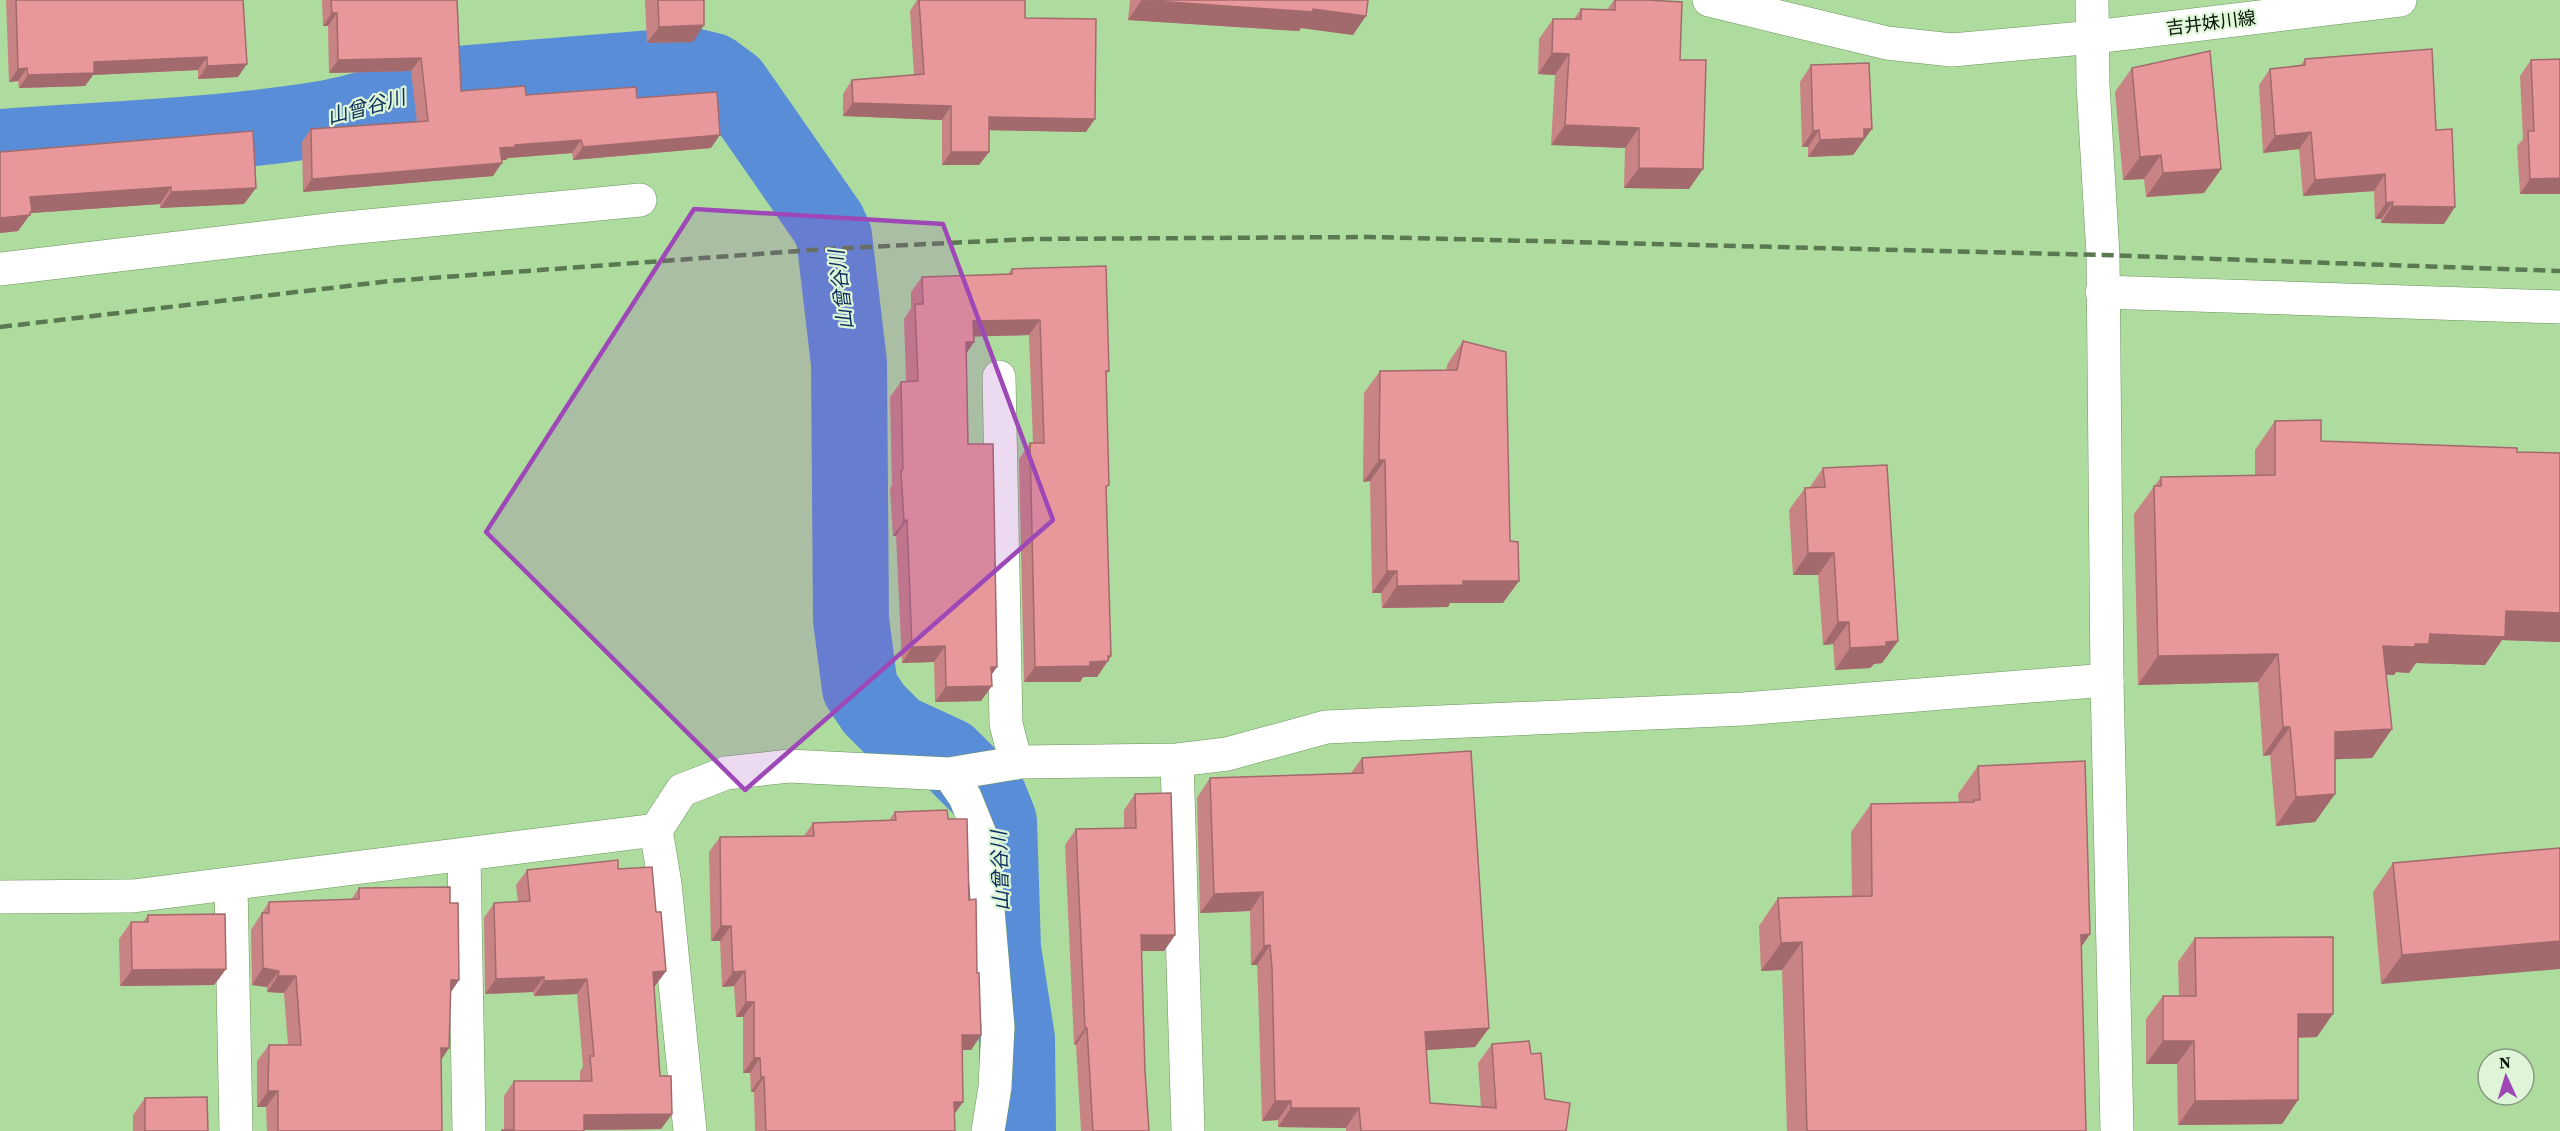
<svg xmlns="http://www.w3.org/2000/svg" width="2560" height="1131" viewBox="0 0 2560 1131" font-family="'Source Serif 4','Noto Sans JP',serif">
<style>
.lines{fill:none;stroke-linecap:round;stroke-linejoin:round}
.river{stroke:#5a8dd7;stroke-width:76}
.street-casing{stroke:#6a955b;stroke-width:34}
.secondary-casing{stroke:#6a955b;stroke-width:34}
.street{stroke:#fff;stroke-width:33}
.secondary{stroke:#fff;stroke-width:33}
.rail{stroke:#5a7951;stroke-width:4.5;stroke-dasharray:12 6;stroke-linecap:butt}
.wall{fill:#c88384}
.shaded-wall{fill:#a26a6c}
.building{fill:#e8989a;stroke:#a26a6c;stroke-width:1.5}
.marked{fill:#9d48b6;fill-opacity:0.2;stroke:#9d48b6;stroke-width:4.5;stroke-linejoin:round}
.labels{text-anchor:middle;stroke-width:4.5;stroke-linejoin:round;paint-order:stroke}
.street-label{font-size:18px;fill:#041301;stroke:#def6d7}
.water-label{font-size:20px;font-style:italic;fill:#0c2e5d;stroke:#def6d7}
</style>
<rect width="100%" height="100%" fill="#aedc9f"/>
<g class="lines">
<!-- river -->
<path class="river" d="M0 147C107 139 216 136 322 119 371 111 418 91 468 83L688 65 713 71 732 85 828 223 834 236 849 363 851 620 860 688 874 709 897 732 949 756 989 796 999 821 1003 948 1017 1039 1018 1131"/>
<defs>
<path id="street" d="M1709 0 1887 43 1952 50 2094 37
M0 269 336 229 640 200
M2102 292 2560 307
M999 377 1006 724 1016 763
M1177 760 1188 1131
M949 774 965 797 982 839 998 1027 995 1087 988 1131
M464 855 469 1131
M231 885 236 1131
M0 897 133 896 656 830
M690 1131 665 884 656 830 682 790 726 773 789 766 949 774 1021 762 1177 760 1227 754 1326 727 1743 709 2107 680"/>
<path id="secondary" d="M2092 0 2093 85 2103 255 2107 680 2117 1131
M2094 37 2400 0"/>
</defs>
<!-- street casing -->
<use href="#street" class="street-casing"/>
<!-- secondary casing -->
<use href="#secondary" class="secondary-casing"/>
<!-- street -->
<use href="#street" class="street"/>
<!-- secondary -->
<use href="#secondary" class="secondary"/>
<!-- rail -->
<path class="rail" d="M0 327 390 281 826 249 1031 239 1370 237 2103 255 2560 271"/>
</g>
<!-- wall -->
<path class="wall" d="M6 0H243L238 77 198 79V70L93 75 85 86 19 88 18 81 9 82Z
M322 0H457L461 91 526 95 637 98 711 148 573 160 572 153 508 158 506 160H501L493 176 303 192 302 142 311 129 417 122 411 71 329 73 328 26H323Z
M645 0H704L693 42 647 43Z
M917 0H1025V18L1086 132 989 130V152L979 165H942V120L843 116V94L852 80 914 75 910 11Z
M1130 0H1368L1353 35 1301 28 1299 31 1128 20Z
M1614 0H1647L1680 60 1689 189 1624 188 1625 148 1551 145 1555 75 1538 74 1539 39 1553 19H1574L1581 9 1607 10Z
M2305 59 2436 130 2444 224 2381 223V219H2375L2374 191 2303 196 2299 149 2263 153 2259 85 2270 69 2301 65Z
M2560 59V194H2520L2517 146 2523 139 2520 76 2531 60Z
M1811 65 1860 145 1853 155 1808 157V147H1802L1800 82Z
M2132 68 2221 169 2204 193 2146 197 2144 179 2123 180 2115 92Z
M253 131 244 204 160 208V204L31 213 18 231 0 233V152Z
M1012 269 1109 371 1106 375 1109 485 1106 489 1111 656 1097 677H1083L1080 682H1024L1019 459 1030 443H1033L1029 335 974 336V342L966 354 968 444 991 676 981 701 935 702 934 662 902 663 896 536H893L890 488 892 485 890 397 901 382 906 381 904 319 911 308V292L922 277 1008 274Z
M1463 341 1503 603H1450L1448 607 1382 608 1381 593H1372L1370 481 1363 482 1364 393 1380 371 1446 370 1448 363Z
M2275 421 2321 441 2517 452 2560 453V642L2502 640 2485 665 2416 663 2409 673 2396 672 2394 675H2386L2392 729 2372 758 2335 759V794L2315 822 2276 826 2270 755 2263 756 2258 682 2138 685 2134 514 2161 477 2255 475V450Z
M1823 468 1898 641 1882 663 1874 664 1870 668 1835 670 1833 644 1823 645 1818 575H1793L1789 510 1805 488 1810 487Z
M1362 758 1489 1028 1475 1047 1426 1050 1430 1103 1481 1107 1478 1063 1492 1044 1531 1054 1545 1099 1566 1131H1346V1128L1278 1127V1120L1262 1121 1258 987 1257 965H1251L1250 911 1200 913 1197 798 1210 778 1351 773Z
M1978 766 2090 934 2081 947 2086 1131H1787L1782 970 1761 971 1759 926 1778 898 1852 896 1851 832 1871 804 1959 802 1958 794Z
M1135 794 1175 935 1164 951H1141L1145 1071 1149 1131H1081L1076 1045 1074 1044 1065 845 1076 829 1124 828V810Z
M895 812 948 819 969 900 977 973 981 1035 971 1050H962L963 1102 954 1115 955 1131H755L754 1092H751L750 1073H743V1017H736L734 986 722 987 720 941H711L709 852 720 837 804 836 813 823 889 820Z
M2560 848 2381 984 2373 892 2393 863Z
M618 869 656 912 666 971 655 986H654L660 1076 672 1114 661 1129 584 1130V1131H501L504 1130V1096L514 1081H580V1071L583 1067 577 994 534 996 533 992 485 994 484 918 494 903 518 902 516 885 527 870Z
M359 888 450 903 459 980 451 992 441 1060 442 1131H267L266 1107H257V1061L269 1045H288L284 993 267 992V987L252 985 251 930 269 902 351 900Z
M148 915 226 969 214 985 120 986 119 939 131 922H143Z
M2195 938 2317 1037 2298 1038V1100L2282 1124 2178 1125 2177 1064H2146V1019L2163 996H2179L2178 962Z
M145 1098 208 1131H133V1115Z"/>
<!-- shaded-wall -->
<path class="shaded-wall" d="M1141 1 1313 9 1366 16 1353 35 1301 28 1299 31 1128 20Z
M332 13H337L328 26H323Z
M704 25 693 42 647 43 659 27Z
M1552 53 1569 54 1555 75 1538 74Z
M207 57 198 70 93 75 85 86 19 88 28 75 94 62Z
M421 58 411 71 329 73 338 60Z
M247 64 238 77 198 79 207 66Z
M27 68 18 81 9 82 18 69Z
M853 103 951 106 942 120 843 116Z
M989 117 1095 119 1086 132 979 130Z
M1565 125 1639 128 1625 148 1551 145Z
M1864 129H1872L1853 155 1808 157 1820 140Z
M1819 130 1808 147H1802L1813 131Z
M2311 132 2299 149 2263 153 2275 136Z
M720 135 711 148 573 160 583 147Z
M581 140 572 153 508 158 506 160 491 161 500 148 515 145Z
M951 152H989L979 165H942Z
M2161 155 2144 179 2123 180 2140 157Z
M502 163 493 176 303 192 312 179Z
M1639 168 1703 169 1689 189 1624 188Z
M2221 169 2204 193 2146 197 2163 173Z
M2385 174 2374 191 2303 196 2315 180Z
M2560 178V194H2520L2530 179Z
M171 187 160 204 31 213 18 231 0 233V218L30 197Z
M256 188 244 204 160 208 171 192Z
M2393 202 2381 219H2375L2386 203Z
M2392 206 2455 207 2444 224 2381 223Z
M1040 320 1029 335 962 337 973 321Z
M966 342H974L963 358Z
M1379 460H1385L1370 481 1363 482Z
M907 520 896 536H893L904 521Z
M1808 553H1834L1818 575H1793Z
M1387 571H1397L1381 593H1372Z
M1463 581H1519L1503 603H1450L1448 607 1382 608 1397 586Z
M2506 611 2560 613V642L2502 640 2485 665 2416 663 2409 673 2396 672 2394 675 2363 674 2383 646 2415 644 2430 634Z
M1838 622H1849L1833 644 1823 645Z
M1898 641 1882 663 1874 664 1870 668 1835 670 1850 648 1886 642Z
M945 646 934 662 902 663 912 647Z
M2278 654 2258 682 2138 685 2158 656Z
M1108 656H1111L1097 677H1083L1080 682H1024L1035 667 1090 662Z
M991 667H997L986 683Z
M992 686 981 701 935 702 946 687Z
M2283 727H2290L2270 755 2263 756Z
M2392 729 2372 758 2315 760 2335 732Z
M2335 794 2315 822 2276 826 2296 797Z
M1263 892 1250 911 1200 913 1214 894Z
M721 926H731L720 941H711Z
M2090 934 2071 962 2081 935Z
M1141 935H1175L1164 951H1130Z
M2560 941V969L2381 984 2402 955Z
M1802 942 1782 970 1761 971 1781 943Z
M1270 945 1257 965H1251L1264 946Z
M263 968 279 971 267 987 252 985Z
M226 969 214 985 120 986 132 970Z
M666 971 655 986 643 987 653 972Z
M745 971 734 986 722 987 733 972Z
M278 976H296L284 993 267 992Z
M544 977 533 992 485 994 496 979Z
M587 979 577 994 534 996 544 981Z
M451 980H459L448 996Z
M746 1002H754L743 1017H736Z
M2298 1014H2333L2317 1037 2281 1038Z
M1085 1028H1087L1076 1045 1074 1044Z
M1489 1028 1475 1047 1411 1051 1425 1032Z
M962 1035H981L971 1050H951Z
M2163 1041H2194L2177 1064H2146Z
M441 1048H449L438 1065Z
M754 1058H760L750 1073H743Z
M761 1077H764L754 1092H751Z
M268 1091H278L266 1107H257Z
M2298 1100 2282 1124 2178 1125 2195 1101Z
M1275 1101H1291L1278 1120 1262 1121Z
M954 1102H963L952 1117Z
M1291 1108H1359L1346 1128 1278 1127Z
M672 1114 661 1129 574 1130 584 1115Z"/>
<!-- building -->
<path class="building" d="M16 0H243L247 64 207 66V57L94 62V73L28 75 27 68 18 69Z
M331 0H457L461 91 525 86 526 95 636 87 637 98 717 92 720 135 583 147 581 140 515 145V147L500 148 502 163 312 179 311 129 428 121 421 58 338 60 337 13H332Z
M658 0H704V25L659 27Z
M919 0H1025V18L1096 19 1095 119 989 117V152H951V106L853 103 852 80 924 74Z
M1141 0H1368L1366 16 1313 9V12Z
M1615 0H1647L1682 2 1680 60H1706L1703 169 1639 168V128L1565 125 1569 54 1552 53 1553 19H1581V9L1615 10Z
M2432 49 2436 130 2452 129 2455 207 2392 206 2393 202 2386 203 2385 174 2315 180 2311 132 2275 136 2270 69 2305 65V59Z
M2210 51 2221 169 2163 173 2161 155 2140 157 2132 68Z
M2560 59V178L2530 179 2528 131H2534L2531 60Z
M1869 63 1872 129H1864V138L1820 140 1819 130 1813 131 1811 65Z
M253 131 256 188 171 192V187L30 197 32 211 30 212V215L0 218V152Z
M1106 266 1109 371H1106L1109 485 1106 486 1111 656H1108V661L1090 662V666L1035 667 1030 443H1044L1040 320 973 321 974 342H966L968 444H993L997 667H991L992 686 946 687 945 646 912 647 907 520 904 521 901 472 903 469 901 382 918 381 915 304H923L922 277 1012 274V269Z
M1463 341 1506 352 1510 541 1518 542 1519 581H1463V585L1397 586V571H1387L1385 460H1379L1380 371 1457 370Z
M2321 420V441L2517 448V452L2560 453V613L2506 611 2505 637 2430 634 2429 644H2415V647L2383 646 2392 729 2335 732V794L2296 797 2290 727H2283L2278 654 2158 656 2154 486H2161V477L2275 475V421Z
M1887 465 1898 641 1886 642V646L1850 648 1849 622H1838L1834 553H1808L1805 488 1825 487 1823 468Z
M1471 751 1489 1028 1425 1032 1430 1103 1496 1108 1492 1044 1529 1041 1531 1054 1541 1053 1545 1099 1570 1103 1566 1131H1361L1359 1108H1291V1101H1275L1272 968 1270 945 1264 946 1263 892 1214 894 1210 778 1363 773 1362 758Z
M2085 761 2090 934 2081 935 2086 1131H1807L1802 942 1781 943 1778 898 1872 896 1871 804 1974 802V800H1980L1978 766Z
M1171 793 1175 935H1141L1145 1071 1149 1131H1093L1087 1028H1085L1076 829 1136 828 1135 794Z
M947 810 948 819H967L969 900 976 899 977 973H979L981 1035H962L963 1102H954L955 1131H766L764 1077H761L760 1058H754V1002H746L745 971 733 972 731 926H721L720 837 814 836 813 823 896 820 895 812Z
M2560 848V941L2402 955 2393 863Z
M618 860V869L652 867 656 912H661L666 971 653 972 660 1076H671L672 1114 584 1115V1131H502V1130H514V1081H592L590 1056H594L587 979 544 981V977L496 979 494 903 530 901 527 870Z
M450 887V903H458L459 980H451L449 1048H441L442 1131H278V1091H268L269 1045H301L296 976H278L279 971 263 968 262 913H269V902L359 899V888Z
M225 914 226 969 132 970 131 922H148V915Z
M2333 937V1014H2298V1100L2195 1101 2194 1041H2163V996H2196L2195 938Z
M207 1097 208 1131H145V1098Z"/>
<!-- marked area -->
<path class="marked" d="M694 209 943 224 1053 520 745 790 486 532Z"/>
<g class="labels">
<!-- street labels -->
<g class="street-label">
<text transform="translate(2211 23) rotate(-7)" y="6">吉井妹川線</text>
</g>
<!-- water labels -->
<g class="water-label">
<text transform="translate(366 107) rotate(-15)" y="7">山曾谷川</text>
<text transform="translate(841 290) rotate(-97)" y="7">山曾谷川</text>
<text transform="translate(1000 871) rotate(-92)" y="7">山曾谷川</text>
</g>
</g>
<!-- north arrow -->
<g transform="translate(2506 1077) rotate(356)"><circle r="28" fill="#def6d7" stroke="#879b81" stroke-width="1.5"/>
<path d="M0-4.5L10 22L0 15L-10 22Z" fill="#9d48b6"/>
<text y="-9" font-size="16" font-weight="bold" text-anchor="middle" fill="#041301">N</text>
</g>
</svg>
